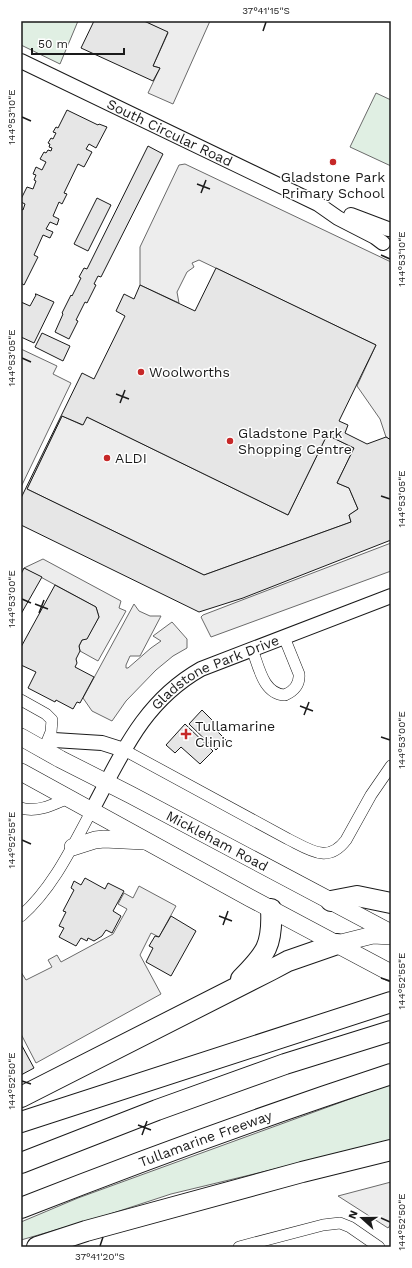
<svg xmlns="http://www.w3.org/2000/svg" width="412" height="1268" viewBox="0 0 412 1268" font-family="'Work Sans',sans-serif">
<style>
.green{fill:#e0efe3;stroke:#6a6a6a}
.parking{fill:#ededed;stroke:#6a6a6a}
.building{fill:#e6e6e6;stroke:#1a1a1a;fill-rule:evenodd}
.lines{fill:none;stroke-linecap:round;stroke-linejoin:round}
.minor-casing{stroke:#1a1a1a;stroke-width:12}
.tertiary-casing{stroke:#1a1a1a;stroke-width:16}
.primary-casing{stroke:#1a1a1a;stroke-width:18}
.motorway-casing{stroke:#1a1a1a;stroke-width:22}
.minor{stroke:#fff;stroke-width:11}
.tertiary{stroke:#fff;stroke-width:14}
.primary{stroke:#fff;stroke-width:17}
.motorway{stroke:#fff;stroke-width:20}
.ticks{fill:none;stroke:#1a1a1a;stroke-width:1.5}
.poi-dot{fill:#c62828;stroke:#fff;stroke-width:1.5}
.labels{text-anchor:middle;stroke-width:3;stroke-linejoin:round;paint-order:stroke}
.street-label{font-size:14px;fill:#1a1a1a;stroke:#fff}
.poi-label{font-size:14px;fill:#1a1a1a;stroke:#fff;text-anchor:start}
.neatline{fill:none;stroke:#1a1a1a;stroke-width:1.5}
.ticks-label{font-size:10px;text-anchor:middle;fill:#1a1a1a}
</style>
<rect width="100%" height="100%" fill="#fff"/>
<!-- green -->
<path class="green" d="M21 21H78L60 64 21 45Z
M376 93 391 100V166L350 147Z
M391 1084V1141L171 1194 104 1216 21 1240V1222L78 1198Z"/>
<!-- parking -->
<path class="parking" d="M144 21H210L173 104 148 93 160 68 153 66 168 33Z
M185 164 391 262V440L386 437 380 419 357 386 376 345 199 260 192 263 194 267 187 272 177 292 179 303 140 285V247L179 165Z
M21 349 57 366 53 374 71 383 21 487Z
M62 416 82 425 87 417 288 515 327 435 354 448 337 483 349 488 358 509 349 515 351 522 204 575 27 489Z
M391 543V571L211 637 201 617 203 615Z
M43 559 121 601 119 608 126 611 98 661 80 651 79 646 82 640 87 638 99 617 96 607 24 568Z
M134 604 139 611 150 616H161L140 656H130L126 665V668H128L151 648 161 641 153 636 172 622 187 639V648L173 656 156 670 126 701 112 721 92 711 83 698Z
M139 886 176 906 159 937 151 933 140 955 161 994 36 1063 21 1034V972L26 980 52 967 48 960 57 955 61 962 113 934 127 909 118 904 124 893 133 898Z
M391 1182V1224L388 1228 338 1196Z"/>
<!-- building -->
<path class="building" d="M94 21H144L168 32 153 66 160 68 153 81 81 48Z
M67 110 98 125 99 124 107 127 96 148 89 144 86 149 92 152 84 167 78 164 64 193 67 194 62 204 59 202 53 216 59 219 57 225 50 222 46 229 53 232 50 238 43 235 34 255 38 257 24 285 21 283V209L23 210 25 204 21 202V199L27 187 33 189 36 181 34 180 36 175 33 174 36 167 42 170 46 162 40 159 44 152 46 153 48 150 51 151 52 148 49 147 50 144 48 143 51 138 53 139 56 133 53 132 56 127 58 128Z
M148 146 163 154 101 277 98 276 94 284 96 285 87 303 85 302 76 320 78 321 69 339 55 332 63 314 62 313 71 295 72 296 81 278 79 277 84 268 87 269Z
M97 198 111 205 88 251 74 244Z
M216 268 376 345 339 421 348 425 345 433 367 444 386 437 391 440V540L243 598 199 612 21 525V498L82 373 94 379 125 316 116 311 124 294 134 299 140 285 195 311ZM62 416 83 425 87 417 288 515 327 435 354 448 337 483 349 488 358 509 349 515 351 522 204 575 27 489Z
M35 294H36L54 302 34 343 21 337V302L30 306 36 295Z
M42 333 70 346 63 361 35 347Z
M24 568 42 577 21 614V574Z
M55 585 96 607 99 617 87 639 82 640 79 646 80 651 76 659 77 663 75 667 94 677 80 703 77 702 73 709 56 700 55 702 28 688 36 672 21 665V647Z
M202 710 213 721 209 725 215 731 216 730 226 740 216 750 189 724Z
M185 724 213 751 200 764 181 747 175 753 166 745Z
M85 878 105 889 108 883 124 891 113 911 121 916 112 933 106 930 102 936 94 941 88 938 87 941 81 938 76 946 59 937 64 928 59 926 66 912 63 911 74 890 71 888 74 881 81 885Z
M171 916 196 931 171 976 146 962 153 948 149 946 155 936 159 937Z
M21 1044 34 1068 21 1075Z"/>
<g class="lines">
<defs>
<path id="minor" d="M252 649C259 667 263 694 285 695 294 691 300 685 299 674L284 637
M21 700 46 714 52 720 51 732 44 749
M124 750 288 839C310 850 328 864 346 840L371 795 391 766
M21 808C38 813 54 804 68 798
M21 916C53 888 72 847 92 810
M239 1247 323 1225 340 1223 350 1227 379 1247"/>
<g id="tertiary">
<path id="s1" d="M21 61 318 204 338 218 375 237 383 243"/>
<path d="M351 215 388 229"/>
<path d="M43 750 54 740 102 743 124 750"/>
<path id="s2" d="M92 810C122 754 143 702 201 669L391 596"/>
</g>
<g id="primary">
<path id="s3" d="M21 737 60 759 131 795 391 933"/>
<path d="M21 772 250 898 391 973"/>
<path d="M73 847 95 840 104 839 144 841"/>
<path d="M337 944 373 935 391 936"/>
</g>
<g id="motorway">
<path d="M331 901 357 896 391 903"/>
<path d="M241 979C266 954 273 945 271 909"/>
<path d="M21 1097 271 970 288 961 337 944"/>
<path d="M21 1122 391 1002"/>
<path d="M21 1163 157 1110 285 1064 391 1031"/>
<path id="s4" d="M21 1208C143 1160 266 1115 391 1074"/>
<path d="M37 1247 86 1231 302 1172 391 1150"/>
</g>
</defs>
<!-- minor casing -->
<use href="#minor" class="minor-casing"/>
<!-- tertiary casing -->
<use href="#tertiary" class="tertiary-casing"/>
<!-- primary casing -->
<use href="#primary" class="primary-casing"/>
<!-- motorway casing -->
<use href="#motorway" class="motorway-casing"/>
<!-- minor -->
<use href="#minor" class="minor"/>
<!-- tertiary -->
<use href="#tertiary" class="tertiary"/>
<!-- primary -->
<use href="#primary" class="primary"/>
<!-- motorway -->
<use href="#motorway" class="motorway"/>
</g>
<!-- ticks -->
<path class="ticks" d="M263 31 266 22M22 117 31 121M197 184 210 189M201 193 206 180M381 255 390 259M22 358 31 362M116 394 129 399M120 403 125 390M381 496 390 499M22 599 31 603M35 604 48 609M39 613 44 600M300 706 313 711M304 715 309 702M381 737 390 740M22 840 31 844M219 916 232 921M223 925 228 911M381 978 390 981M22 1081 31 1084M138 1125 151 1130M142 1135 147 1121M381 1218 390 1222M100 1246 103 1237"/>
<!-- markers -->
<g class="poi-dot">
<circle cx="333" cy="162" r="4"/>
<circle cx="141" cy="372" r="4"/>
<circle cx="230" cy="441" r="4"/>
<circle cx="107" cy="458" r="4"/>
<path d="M184 728h4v4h4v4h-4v4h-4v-4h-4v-4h4z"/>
</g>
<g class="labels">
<!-- street labels -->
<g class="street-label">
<text dy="5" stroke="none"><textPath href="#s1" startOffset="165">South Circular Road</textPath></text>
<text dy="5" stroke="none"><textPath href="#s2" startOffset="192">Gladstone Park Drive</textPath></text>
<text dy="5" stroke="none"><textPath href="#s3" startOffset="222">Mickleham Road</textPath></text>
<text dy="5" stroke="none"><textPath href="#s4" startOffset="197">Tullamarine Freeway</textPath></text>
</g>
<!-- poi labels -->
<g class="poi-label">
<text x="333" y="182" text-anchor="middle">Gladstone Park<tspan x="333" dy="16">Primary School</tspan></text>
<text x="149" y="377">Woolworths</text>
<text x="238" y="438">Gladstone Park<tspan x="238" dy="16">Shopping Centre</tspan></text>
<text x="115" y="463">ALDI</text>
<text x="195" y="731">Tullamarine<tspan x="195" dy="16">Clinic</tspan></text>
</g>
</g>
<!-- border -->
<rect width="412" height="1268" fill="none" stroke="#ffffff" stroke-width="44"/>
<!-- north arrow -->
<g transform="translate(362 1218) rotate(291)" stroke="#ffffff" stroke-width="3" paint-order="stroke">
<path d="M0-3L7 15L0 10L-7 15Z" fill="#1a1a1a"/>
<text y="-6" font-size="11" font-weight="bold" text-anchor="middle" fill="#1a1a1a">N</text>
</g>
<!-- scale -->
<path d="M32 48v6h92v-6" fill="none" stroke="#1a1a1a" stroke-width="2"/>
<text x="38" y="48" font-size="12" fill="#1a1a1a" stroke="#ffffff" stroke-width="3" paint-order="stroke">50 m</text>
<rect x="22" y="22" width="368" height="1224" class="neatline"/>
<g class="ticks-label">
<text x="266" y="14">37°41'15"S</text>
<text transform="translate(11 117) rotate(-90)" y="4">144°53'10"E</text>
<text transform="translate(401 259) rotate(-90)" y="4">144°53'10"E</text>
<text transform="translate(11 358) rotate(-90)" y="4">144°53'05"E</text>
<text transform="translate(401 499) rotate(-90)" y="4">144°53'05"E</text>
<text transform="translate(11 599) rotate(-90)" y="4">144°53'00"E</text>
<text transform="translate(401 740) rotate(-90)" y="4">144°53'00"E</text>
<text transform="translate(11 840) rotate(-90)" y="4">144°52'55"E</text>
<text transform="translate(401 981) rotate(-90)" y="4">144°52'55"E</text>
<text transform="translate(11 1081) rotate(-90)" y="4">144°52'50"E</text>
<text transform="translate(401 1222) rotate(-90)" y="4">144°52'50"E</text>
<text x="100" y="1260">37°41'20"S</text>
</g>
</svg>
